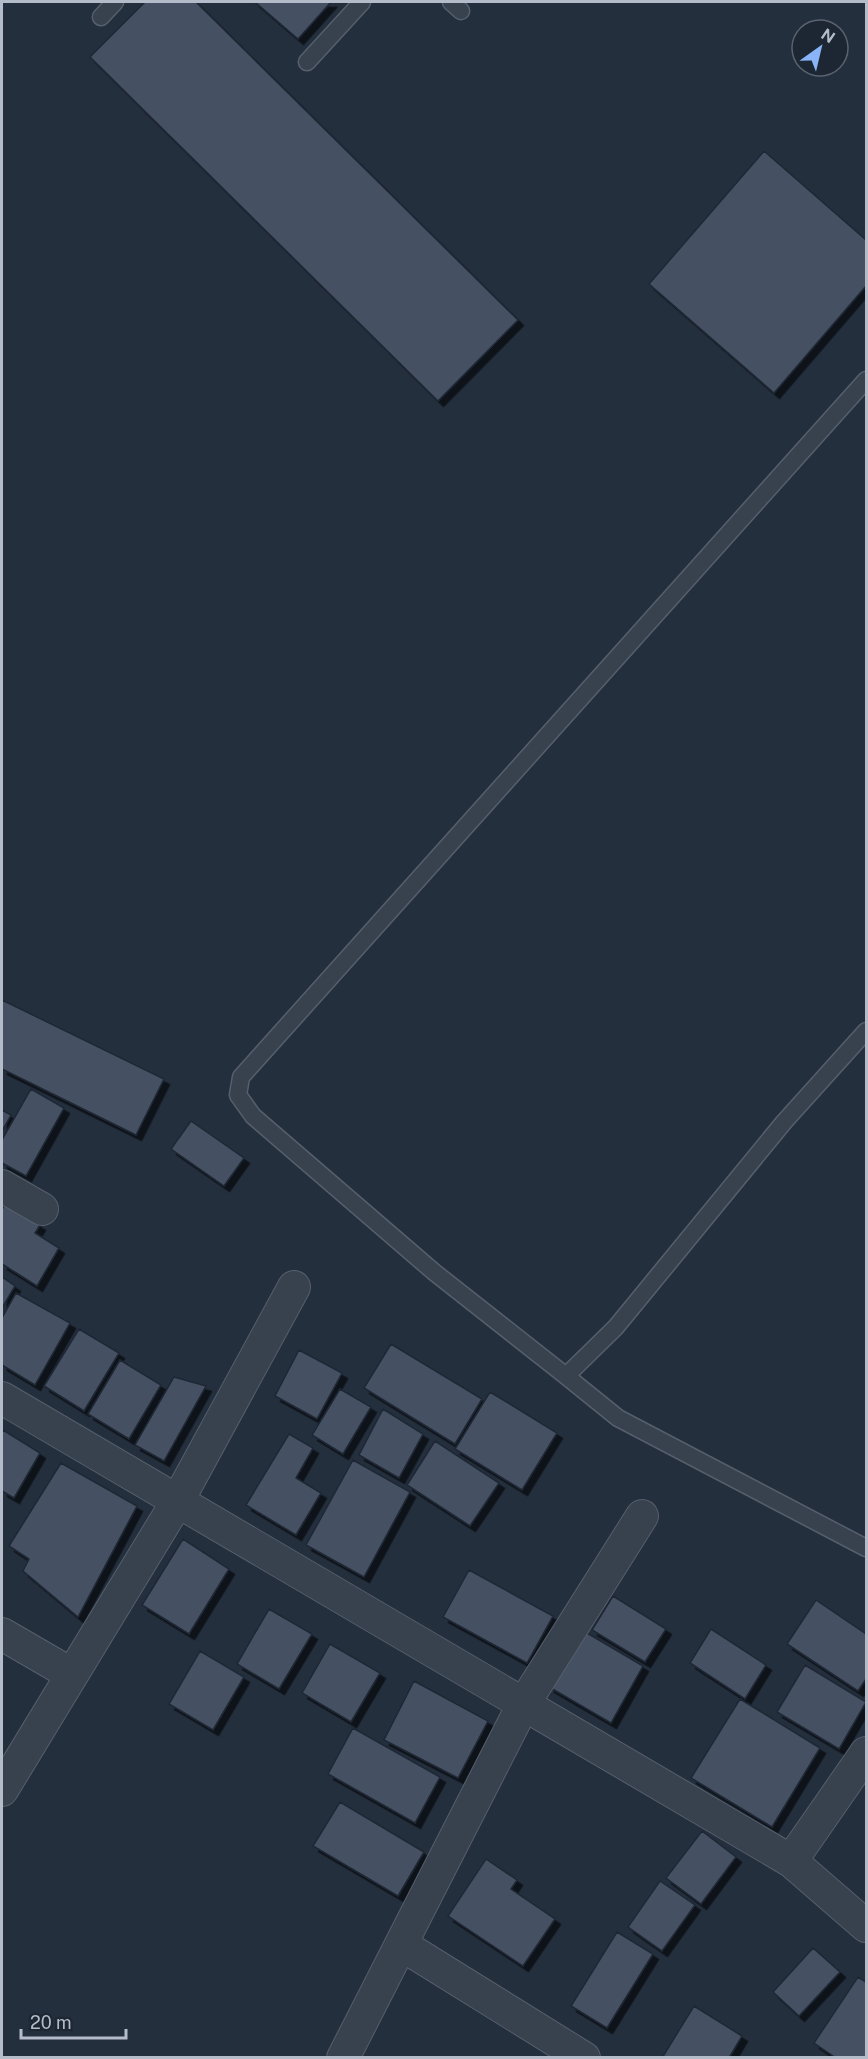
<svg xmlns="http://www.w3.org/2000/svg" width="868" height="2059" viewBox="0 0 868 2059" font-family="'Public Sans',sans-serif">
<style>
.building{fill:#455162;stroke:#1f2835;stroke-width:1.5;filter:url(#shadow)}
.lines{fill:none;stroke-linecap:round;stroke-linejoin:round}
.service-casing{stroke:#565f6c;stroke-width:19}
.minor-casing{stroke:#565f6c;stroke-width:34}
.service{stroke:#38414e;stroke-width:16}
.minor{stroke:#38414e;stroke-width:32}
</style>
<defs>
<filter id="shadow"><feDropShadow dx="5.5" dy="5.5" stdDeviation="0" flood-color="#0009"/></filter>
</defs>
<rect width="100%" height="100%" fill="#242f3e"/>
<!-- building -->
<path class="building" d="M145 2H196L518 320 438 401 90 57Z
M255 2H331L298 39Z
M764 151 866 240V286L774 393 649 284Z
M2 1000 164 1079 136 1135 2 1069Z
M31 1089 64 1108 26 1176 2 1163V1140Z
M2 1110 11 1115 2 1131Z
M191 1121 244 1158 224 1186 171 1149Z
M5 1204 40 1225 35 1233 59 1248 37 1286 2 1264V1209Z
M2 1277 15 1286 2 1308Z
M16 1293 70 1323 35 1385 2 1365V1318Z
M79 1329 119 1353 84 1411 44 1386Z
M391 1344 482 1399 455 1444 364 1388Z
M299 1350 342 1373 317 1419 275 1396Z
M120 1360 161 1385 129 1439 88 1414Z
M174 1377 206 1386 164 1461 135 1445Z
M340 1389 371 1407 343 1454 312 1435Z
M490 1392 557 1433 522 1490 455 1449Z
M383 1409 423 1434 399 1478 359 1455Z
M3 1430 40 1453 14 1498 2 1491V1433Z
M289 1434 313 1448 296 1478 321 1493 296 1535 246 1505Z
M435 1441 499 1483 470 1526 407 1485Z
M353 1460 410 1492 364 1577 306 1545Z
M61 1463 137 1506 78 1617 23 1571 29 1559 9 1546Z
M183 1539 229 1569 189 1634 142 1605Z
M469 1570 553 1616 527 1663 443 1617Z
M613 1596 666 1629 645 1662 592 1630Z
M816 1600 866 1634V1679L858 1691 787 1644Z
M269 1609 312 1634 279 1689 237 1664Z
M711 1629 766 1665 745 1699 690 1663Z
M582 1630 643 1666 611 1723 549 1687Z
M330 1644 380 1673 351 1722 302 1693Z
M200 1651 244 1677 213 1730 169 1704Z
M805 1665 866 1702 839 1749 777 1712Z
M414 1681 488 1721 458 1778 384 1740Z
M740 1699 820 1748 772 1827 691 1778Z
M353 1728 440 1777 415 1823 328 1774Z
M340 1802 424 1852 398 1896 313 1846Z
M702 1831 736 1857 701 1904 666 1878Z
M486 1859 517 1880 511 1889 555 1919 523 1966 448 1916Z
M660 1881 695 1905 662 1951 628 1927Z
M617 1932 653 1954 607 2028 571 2006Z
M813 1948 840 1972 799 2016 773 1992Z
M858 1977 866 1982V2058H836L814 2043Z
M694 2006 742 2036 729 2058H662Z"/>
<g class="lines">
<defs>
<path id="service" d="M451 2 461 11
M101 17 115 2
M307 62 362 2
M866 1031 784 1122 616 1327 566 1376 618 1418 866 1548
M566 1376 434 1272 253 1116 238 1095 241 1077 866 380"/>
<path id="minor" d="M2 1186 42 1209
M2 1398 791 1861 866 1926
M2 1634 71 1674
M2 1790 177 1502 294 1287
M791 1861 866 1753
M402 1945 584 2058
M343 2058 523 1705 642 1516"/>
</defs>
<!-- service casing -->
<use href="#service" class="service-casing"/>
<!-- minor casing -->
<use href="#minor" class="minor-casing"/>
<!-- service -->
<use href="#service" class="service"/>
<!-- minor -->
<use href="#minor" class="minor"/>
</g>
<!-- border -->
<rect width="868" height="2059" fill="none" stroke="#b4bcc9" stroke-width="6"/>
<!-- north arrow -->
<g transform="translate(820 48) rotate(34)"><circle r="28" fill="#1d2633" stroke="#59626f" stroke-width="1.5"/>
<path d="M0-4.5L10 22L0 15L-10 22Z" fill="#8ab4f8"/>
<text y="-9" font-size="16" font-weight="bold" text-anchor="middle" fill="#b4bcc9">N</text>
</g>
<!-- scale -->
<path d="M21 2029v9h105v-9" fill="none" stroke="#b4bcc9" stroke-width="3"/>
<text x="30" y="2029" font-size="18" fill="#b4bcc9" stroke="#1d2633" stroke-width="4.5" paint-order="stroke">20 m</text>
</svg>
